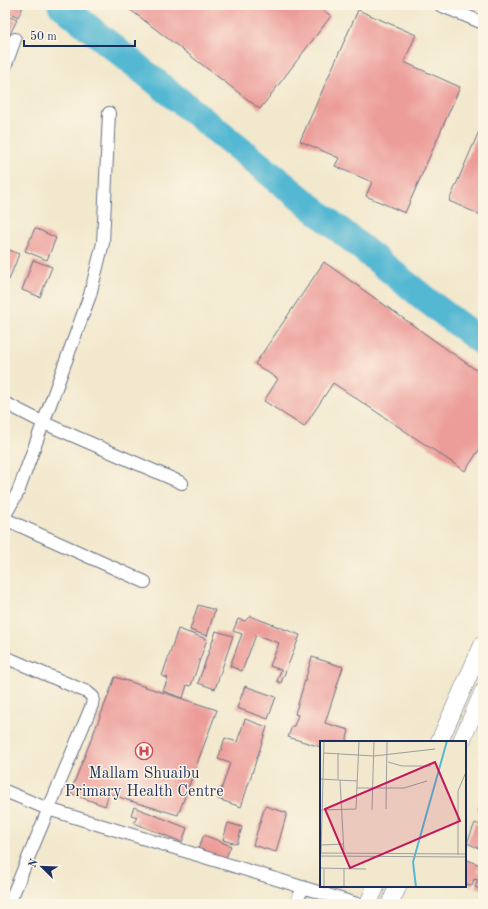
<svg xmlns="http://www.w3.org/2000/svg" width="488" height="909" viewBox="0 0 488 909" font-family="'Old Standard TT',serif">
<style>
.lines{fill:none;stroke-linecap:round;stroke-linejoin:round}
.river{stroke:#54b8d3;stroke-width:27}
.building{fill:#ec9c99}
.minor-casing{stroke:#667085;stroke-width:14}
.secondary-casing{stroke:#667085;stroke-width:18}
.minor{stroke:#fff;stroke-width:12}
.secondary{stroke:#fff;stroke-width:17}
.labels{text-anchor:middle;stroke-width:3;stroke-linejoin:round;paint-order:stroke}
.poi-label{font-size:16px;fill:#1b2f5e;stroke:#fcf5e5}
.inset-river{fill:none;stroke:#54b8d3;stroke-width:2}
.inset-road{fill:none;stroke:#9c9ea1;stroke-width:1}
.view{fill:#c2185b;fill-opacity:0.15;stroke:#c2185b;stroke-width:2}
.inset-edge{fill:none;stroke:#1b2f5e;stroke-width:2}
</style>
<rect width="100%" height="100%" fill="#fcf5e5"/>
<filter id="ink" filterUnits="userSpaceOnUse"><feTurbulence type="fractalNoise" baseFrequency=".025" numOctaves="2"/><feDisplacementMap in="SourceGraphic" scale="8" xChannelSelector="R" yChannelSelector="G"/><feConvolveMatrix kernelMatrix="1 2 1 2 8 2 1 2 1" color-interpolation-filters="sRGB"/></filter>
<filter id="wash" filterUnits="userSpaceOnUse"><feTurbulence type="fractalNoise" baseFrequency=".012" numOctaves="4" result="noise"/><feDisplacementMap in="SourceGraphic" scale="16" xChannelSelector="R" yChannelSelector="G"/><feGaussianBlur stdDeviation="0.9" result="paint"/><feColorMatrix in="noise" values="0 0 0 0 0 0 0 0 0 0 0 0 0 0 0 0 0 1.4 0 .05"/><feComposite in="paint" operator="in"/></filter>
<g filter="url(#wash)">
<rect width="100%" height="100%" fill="#f2e8cd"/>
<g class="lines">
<!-- river -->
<path class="river" d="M61 5 429 302 483 343"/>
</g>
<g id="blocks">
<!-- building -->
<path class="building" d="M5 5H24L18 17 5 11Z
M124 5H316L331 16 260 109Z
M358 10 416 35 404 62 460 87 405 213 366 196 372 182 335 166 339 158 300 141Z
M5 15 17 20 9 36 5 34Z
M483 122V216L449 201Z
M35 228 56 238 47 260 25 251Z
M5 248 19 254 9 280 5 278Z
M33 260 52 267 40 297 22 290Z
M324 262 483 375V444L465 471 333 383 304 427 264 401 278 379 255 364Z
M198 605 215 610 207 636 190 630Z
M250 616 300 635 281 683 277 681 281 670 270 666 279 643 256 635 242 671 230 666 242 634 233 631 238 619 245 621Z
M178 629 207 639 191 686 187 685 183 698 163 691 168 678 162 676Z
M216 631 233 636 215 689 198 683Z
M312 657 343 667 325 723 349 730 346 742H321V747L288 737 292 726H294L298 715 295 714Z
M115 677 217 710 178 815 127 800 109 793 105 806 70 793 107 699Z
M245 686 276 697 268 719 237 708Z
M245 719 267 727 241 807 218 799 230 763 218 759 225 738 237 742Z
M483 799V813L478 811Z
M265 806 287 813 276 852 253 845Z
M134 807 187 828 182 842 134 823 137 817 131 815Z
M228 823 242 827 237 844 223 840Z
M475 823 483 826V850L467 843Z
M204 835 231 846 225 860 198 849Z
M465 859 480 865 478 871 481 872 483 867V886L481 890 475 887 478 880 474 879 472 886 465 883Z"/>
</g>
</g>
<g filter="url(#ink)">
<use href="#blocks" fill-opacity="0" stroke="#667085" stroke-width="1"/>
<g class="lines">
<defs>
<path id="minor" d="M440 5 483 23
M5 67 15 39
M5 403 44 423 182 483
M5 515 18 492 90 295 103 243 109 113
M5 519 145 582
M5 657 87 692 93 697 92 705 9 904
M5 791 48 809 357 904
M296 904 303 887"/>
<path id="secondary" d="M439 742 483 644
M461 742 483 692
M368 904 376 886
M390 904 398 886"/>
</defs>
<!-- minor casing -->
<use href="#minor" class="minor-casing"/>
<!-- secondary casing -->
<use href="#secondary" class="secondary-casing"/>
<!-- minor -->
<use href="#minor" class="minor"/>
<!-- secondary -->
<use href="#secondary" class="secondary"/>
</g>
</g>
<!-- icons -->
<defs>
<symbol id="hospital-ring" viewBox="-11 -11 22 22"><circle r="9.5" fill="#fcf5e5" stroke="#d1495b" stroke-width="1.5"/><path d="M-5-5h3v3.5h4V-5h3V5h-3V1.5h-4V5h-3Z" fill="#d1495b"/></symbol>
</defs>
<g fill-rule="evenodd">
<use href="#hospital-ring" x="134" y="741" width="20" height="20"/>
</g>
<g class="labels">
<!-- poi labels -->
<g class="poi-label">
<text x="144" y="778">Mallam Shuaibu<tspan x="144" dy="18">Primary Health Centre</tspan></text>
</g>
</g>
<!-- overview -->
<g transform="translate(320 741)">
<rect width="146" height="146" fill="#f2e8cd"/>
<path class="inset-river" d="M96 146 93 121 127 0"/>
<path class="inset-road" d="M4 12 54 15 115 8M68 21 82 25H111M0 38 37 40M18 38V12M20 39 24 112M36 47H84L107 40M66 68 67 0M1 69 36 68 39 0M52 69 54 0M1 104 24 103M0 112 146 113M1 113 4 0M138 114V50L146 31M0 115 146 116M0 127 46 128M4 146V128M24 146V128"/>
<path class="view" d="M115 21 140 80 30 127 5 68Z"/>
<rect width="146" height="146" class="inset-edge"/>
</g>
<!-- margin -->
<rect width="488" height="909" fill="none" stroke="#fcf5e5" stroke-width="20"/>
<!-- north arrow -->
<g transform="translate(42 867) rotate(293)" stroke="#fcf5e5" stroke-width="3" paint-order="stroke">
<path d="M0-3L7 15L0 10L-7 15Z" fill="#1b2f5e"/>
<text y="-6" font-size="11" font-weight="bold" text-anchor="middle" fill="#1b2f5e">N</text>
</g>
<!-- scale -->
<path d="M24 40v6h111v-6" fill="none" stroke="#1b2f5e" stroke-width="2"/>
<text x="30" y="40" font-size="12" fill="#1b2f5e" stroke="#fcf5e5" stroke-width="3" paint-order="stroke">50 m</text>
</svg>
